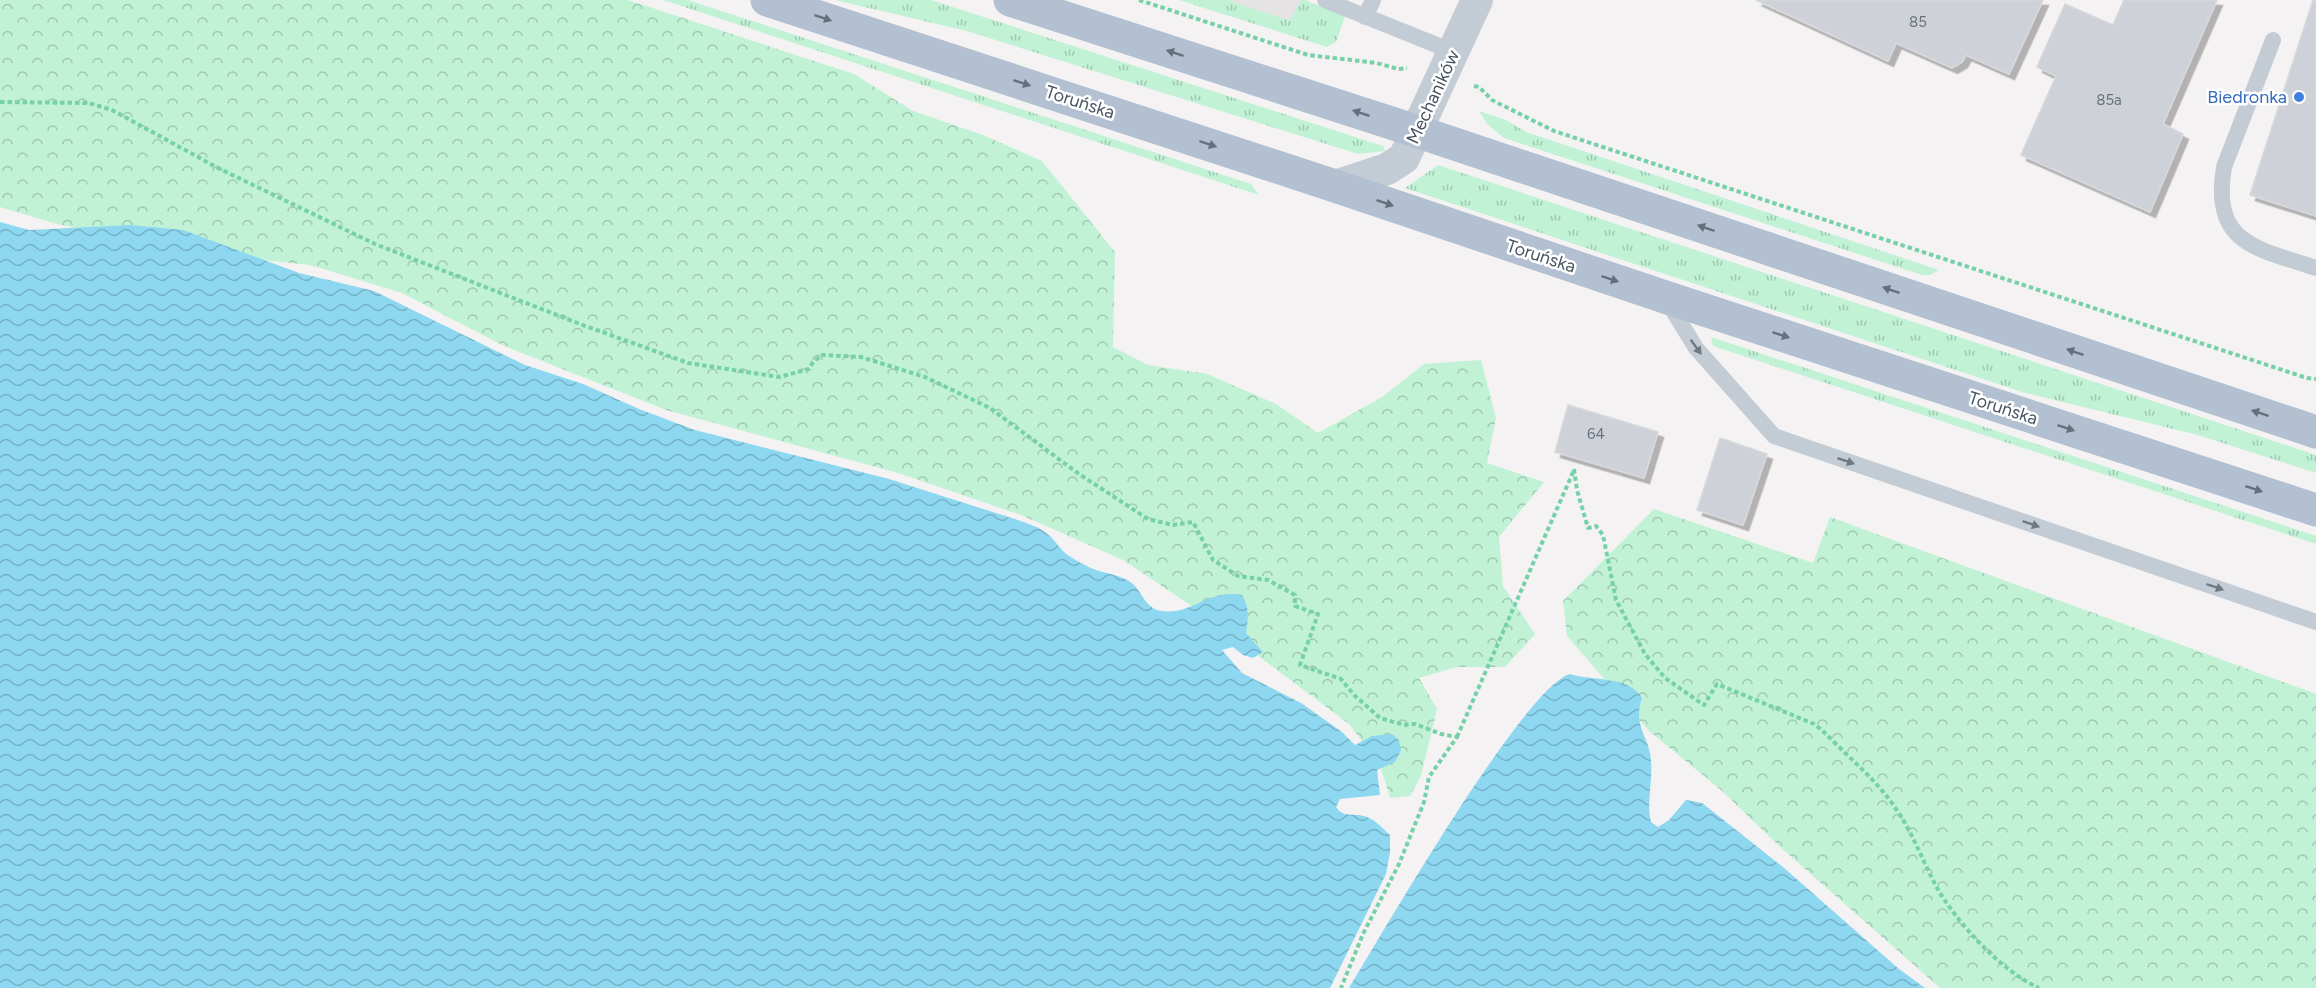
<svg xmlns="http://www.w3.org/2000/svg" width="2316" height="988" viewBox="0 0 2316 988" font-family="Figtree,sans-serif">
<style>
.education{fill:#e6e3e4}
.grass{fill:url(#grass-tufts)}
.forest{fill:url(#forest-crowns)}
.water{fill:url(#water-waves)}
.building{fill:#ced1d7;stroke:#d6d8de;stroke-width:1.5;filter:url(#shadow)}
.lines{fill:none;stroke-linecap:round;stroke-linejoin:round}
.path{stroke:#77d1a8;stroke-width:4;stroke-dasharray:4.5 3;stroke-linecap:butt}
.lane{stroke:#c3ccd4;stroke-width:16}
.street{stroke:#c3ccd4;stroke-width:32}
.primary{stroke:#b2c0d1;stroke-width:33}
.oneway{fill:#63707d}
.oneway2{fill:#6e7984}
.shop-dot{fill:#3f7fe0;stroke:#fff;stroke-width:2}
.labels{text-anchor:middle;stroke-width:5;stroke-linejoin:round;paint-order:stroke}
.number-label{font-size:15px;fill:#6a747e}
.street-label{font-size:18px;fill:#495561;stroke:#fff}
.shop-label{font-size:18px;fill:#366cbe;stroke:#fff;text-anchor:end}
</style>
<defs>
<pattern id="grass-tufts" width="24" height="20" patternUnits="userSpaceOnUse" patternTransform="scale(1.5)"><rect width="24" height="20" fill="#c1f2d6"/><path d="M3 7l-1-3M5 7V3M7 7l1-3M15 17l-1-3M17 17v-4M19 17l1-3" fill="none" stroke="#9fc7b1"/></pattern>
<pattern id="forest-crowns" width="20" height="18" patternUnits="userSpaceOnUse" patternTransform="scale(1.5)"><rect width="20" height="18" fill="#c1f2d6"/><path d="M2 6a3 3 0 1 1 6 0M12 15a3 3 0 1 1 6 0" fill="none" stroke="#9fc7b1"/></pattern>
<pattern id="water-waves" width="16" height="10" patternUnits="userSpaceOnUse" patternTransform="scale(1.5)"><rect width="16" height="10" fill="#8dd8f0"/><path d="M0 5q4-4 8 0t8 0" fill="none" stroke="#75b2c6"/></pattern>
<filter id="shadow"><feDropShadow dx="5.5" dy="5.5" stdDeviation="0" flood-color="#0004"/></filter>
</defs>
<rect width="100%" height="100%" fill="#f4f2f2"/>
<!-- education -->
<path class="education" d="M1226 0H1301L1291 22Z"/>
<!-- grass -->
<path class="grass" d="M663 0H688L1251 184 1259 195Z
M835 0H931L1383 146 1385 151 1358 154 967 31Z
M1179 0H1227L1290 21 1301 0H1305L1345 16 1336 42 1327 47Z
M1479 111 1506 120 1526 132 1939 270 1930 275H1922L1504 138 1488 125Z
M1438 165 2316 455V473L2198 435 2022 392 1405 188Z
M1711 337 2316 536V544L1713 346Z"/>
<!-- forest -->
<path class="forest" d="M0 0H628L854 74 913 111 983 135 1042 161 1115 252 1113 347 1148 365 1207 374 1276 404 1318 433 1382 397 1424 364 1481 360 1496 418 1487 463 1544 482 1499 537 1503 586 1535 634 1505 667H1457L1419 678 1437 709 1421 776 1410 796 1390 798 1380 765 1349 724 1193 607 1123 560 1021 515 898 473 666 410 502 345 402 293 310 265 190 252 57 224 0 207Z
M1654 509 1813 563 1830 517 2316 694V988H1940L1779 846 1721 790 1649 731 1567 636 1563 601Z"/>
<!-- water -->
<path class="water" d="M0 222 29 230 131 225 183 230 299 273 374 291 525 365 583 384 639 409 695 430 889 479 1021 521C1028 524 1036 526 1042 530 1052 536 1057 545 1065 553 1070 557 1079 562 1085 565 1098 573 1115 573 1129 581 1142 589 1144 609 1162 611 1190 616 1208 589 1242 595 1250 608 1248 619 1246 633L1263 652 1253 658 1243 655 1233 647 1222 650 1242 673 1301 703 1342 732 1355 745 1372 736 1392 734 1399 740 1401 751 1395 762 1377 770 1380 795 1340 799 1336 807C1344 819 1355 812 1367 817 1376 820 1383 829 1390 835V852L1386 874 1330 988H0Z
M1570 674C1592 681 1630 676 1642 698 1632 726 1650 737 1651 761 1653 782 1646 803 1651 822L1658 827 1669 820 1686 800 1702 803 1783 867 1899 969 1925 988H1349C1381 936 1524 687 1570 674Z"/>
<!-- building -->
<path class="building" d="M1756 0H2043L2009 74 1966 55 1962 62 1952 68 1896 43 1888 61Z
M2124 0H2217L2163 124 2183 134 2150 212 2021 155 2056 76 2037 67 2065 4 2113 25Z
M2313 0H2316V216L2250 195Z
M1568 405 1658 432 1644 478 1555 452Z
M1720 438 1767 454 1743 525 1697 510Z"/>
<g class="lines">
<!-- path -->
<path class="path" d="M1139 0 1308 55 1377 63 1398 69 1407 68
M1474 86 1479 87 1492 100 1554 131 2307 378 2316 379
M0 102 89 103 112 110 218 168 375 244 580 324 688 363 779 377 809 369 813 362 822 355 861 357 925 377 990 408 1079 474 1148 519 1173 525 1193 522 1213 560 1238 576 1268 580 1295 595V606L1318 614 1300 665 1341 679 1354 695 1380 718 1404 725 1415 724 1441 734 1457 737 1429 777 1424 802 1399 864 1363 934 1341 988
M1574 469 1577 490 1588 528 1596 526 1603 535 1616 600 1645 654 1665 678 1704 705 1717 684 1814 724C1821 729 1827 735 1834 742 1856 764 1878 782 1896 809 1913 833 1922 860 1936 886 1956 922 2001 971 2039 988
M1457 737 1574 470"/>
<!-- lane -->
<path class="lane" d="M1325 0 1454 52
M1365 17 1373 0
M2273 40 2224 167C2211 244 2256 248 2316 268
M1667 301 1696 348 1774 436 2316 622"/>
<!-- street -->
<path class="street" d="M1335 186 1387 169 1404 158 1477 0"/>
<!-- primary -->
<path class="primary" d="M767 0 1335 186 1665 297 2316 510
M1010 0 1416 131 2316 432"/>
</g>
<!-- one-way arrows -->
<defs><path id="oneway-solid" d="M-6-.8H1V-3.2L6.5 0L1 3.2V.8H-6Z" transform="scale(1.5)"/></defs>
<g class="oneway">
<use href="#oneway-solid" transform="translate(823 18) rotate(18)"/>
<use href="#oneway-solid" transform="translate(1175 53) rotate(-162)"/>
<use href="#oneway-solid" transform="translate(1022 83) rotate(18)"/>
<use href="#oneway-solid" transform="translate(1361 113) rotate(-162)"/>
<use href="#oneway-solid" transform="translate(1208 144) rotate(18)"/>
<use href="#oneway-solid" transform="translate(1385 203) rotate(19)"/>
<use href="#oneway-solid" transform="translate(1706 228) rotate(-161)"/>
<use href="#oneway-solid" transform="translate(1610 279) rotate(18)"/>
<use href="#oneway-solid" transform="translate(1891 290) rotate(-161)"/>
<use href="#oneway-solid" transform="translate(1781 335) rotate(18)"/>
<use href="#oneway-solid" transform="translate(2075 352) rotate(-161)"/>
<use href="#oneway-solid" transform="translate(2260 413) rotate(-162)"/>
<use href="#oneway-solid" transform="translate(2066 428) rotate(18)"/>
<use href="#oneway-solid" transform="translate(2254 489) rotate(18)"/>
</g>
<g class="oneway2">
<use href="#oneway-solid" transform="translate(1696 347) rotate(54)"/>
<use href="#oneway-solid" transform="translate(1846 461) rotate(19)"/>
<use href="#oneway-solid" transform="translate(2031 524) rotate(19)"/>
<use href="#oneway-solid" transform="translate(2215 587) rotate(19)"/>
</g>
<!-- markers -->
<circle class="shop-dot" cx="2299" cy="97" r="6"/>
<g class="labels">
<!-- number labels -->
<g class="number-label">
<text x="1918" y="27">85</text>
<text x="2109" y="105">85a</text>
<text x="1596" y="439">64</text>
</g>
<!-- street labels -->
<g class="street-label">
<text transform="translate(1433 97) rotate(-65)" y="6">Mechaników</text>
<text transform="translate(1080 102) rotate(18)" y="6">Toruńska</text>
<text transform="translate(1541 256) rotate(18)" y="6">Toruńska</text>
<text transform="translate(2003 408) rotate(18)" y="6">Toruńska</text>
</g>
<!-- shop labels -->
<g class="shop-label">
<text x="2287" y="103">Biedronka</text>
</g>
</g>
</svg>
